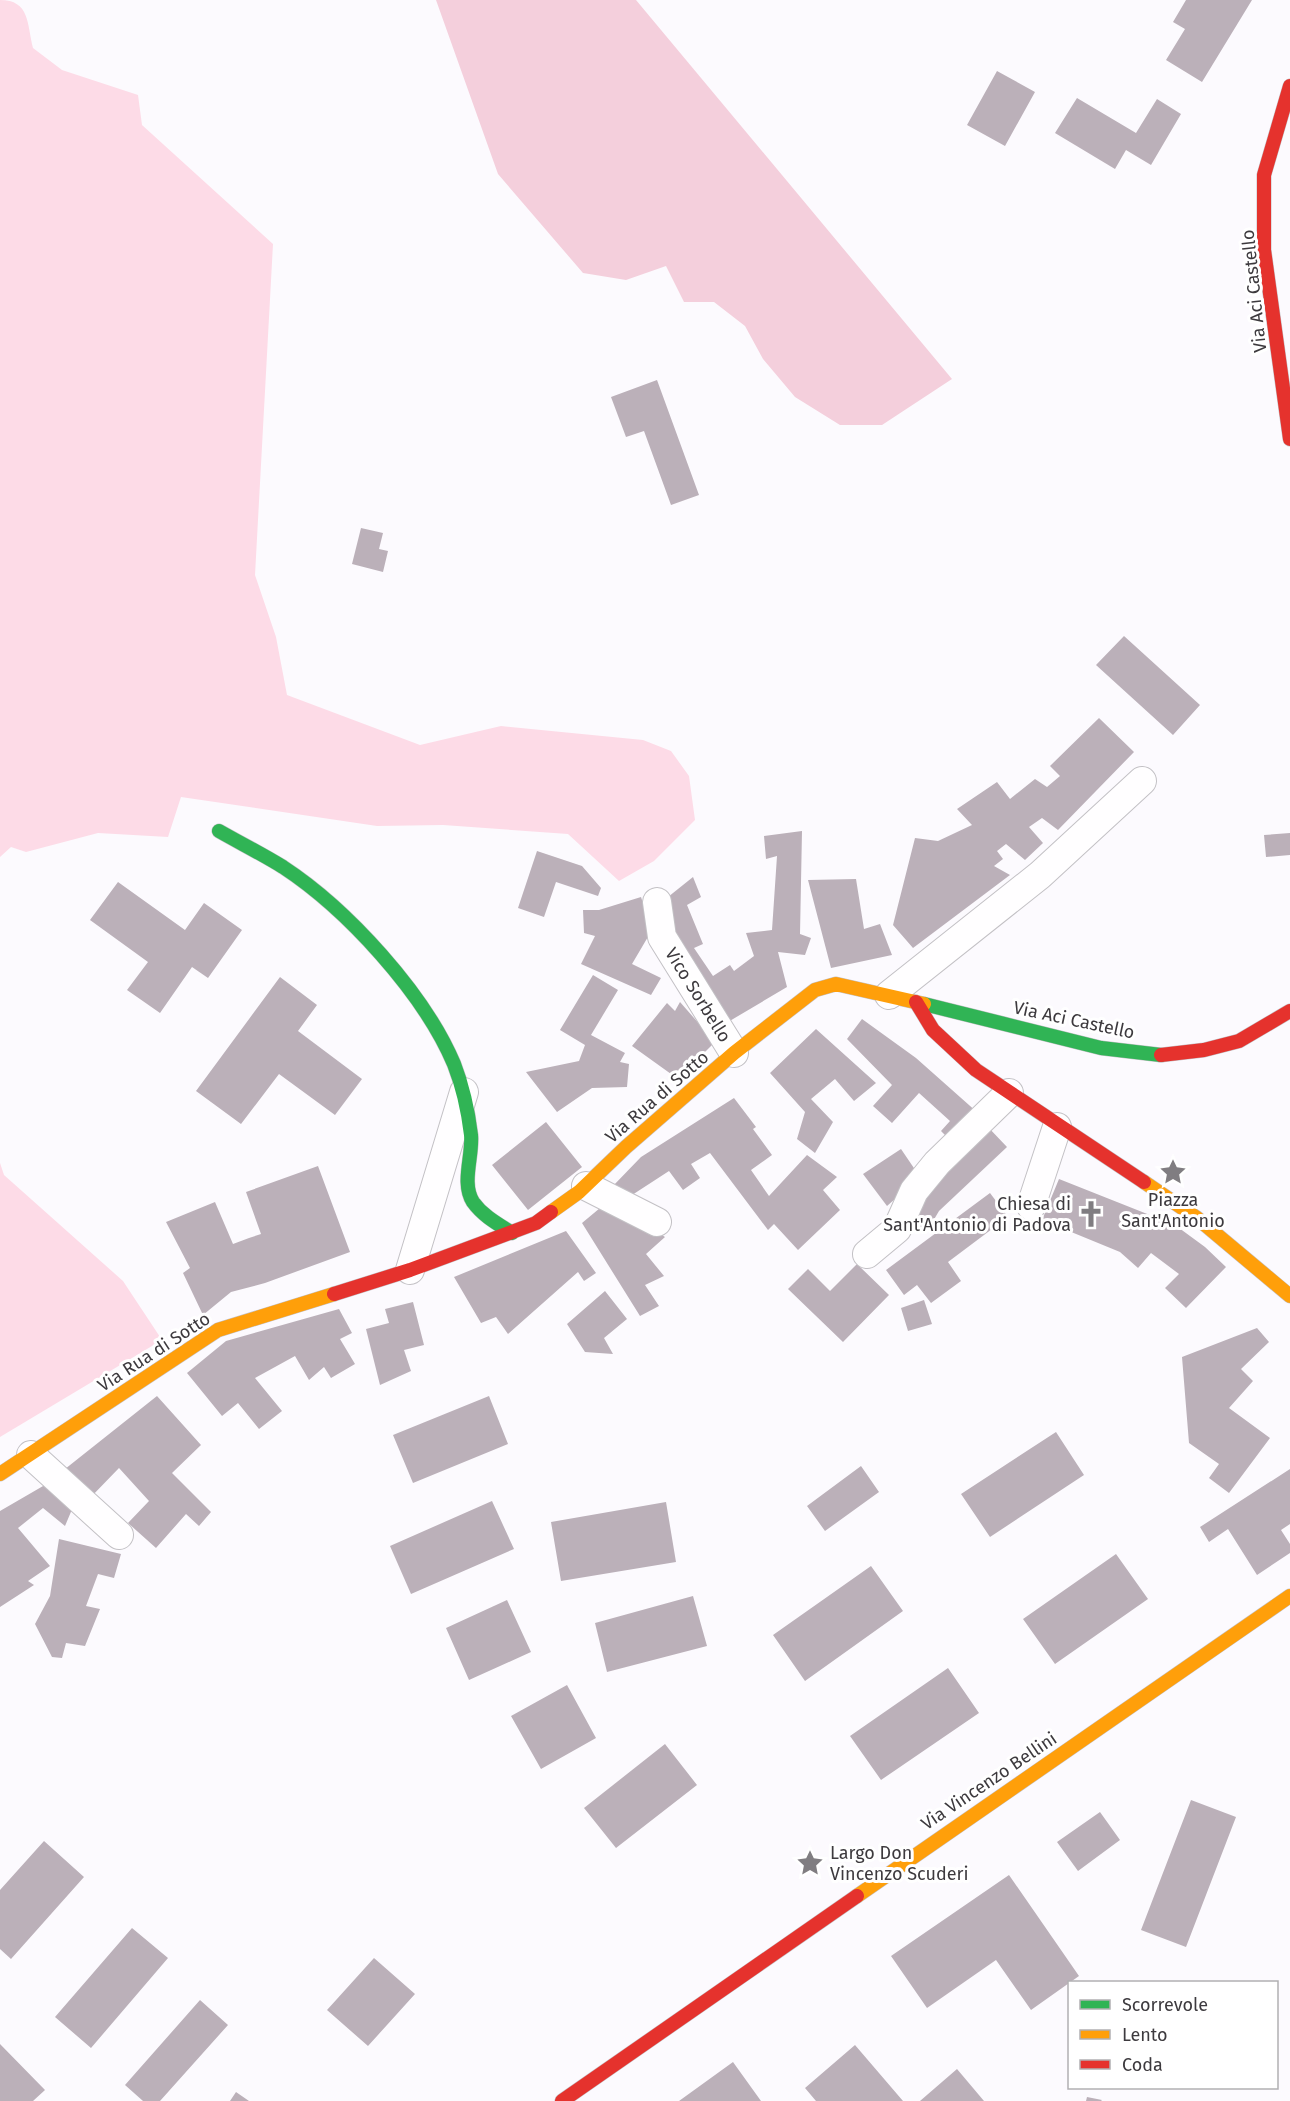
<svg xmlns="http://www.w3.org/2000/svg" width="1290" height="2101" viewBox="0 0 1290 2101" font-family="'Fira Sans',sans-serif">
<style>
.green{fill:#fddbe7}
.forest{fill:#f4cfdc}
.building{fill:#bbb0b9}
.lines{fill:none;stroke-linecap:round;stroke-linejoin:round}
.street-casing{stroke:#c3c1c5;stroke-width:30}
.fast-casing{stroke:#c3c1c5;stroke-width:15}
.slow-casing{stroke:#c3c1c5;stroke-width:15}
.jam-casing{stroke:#c3c1c5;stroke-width:15}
.street{stroke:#fffeff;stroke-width:28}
.fast{stroke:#30b455;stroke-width:14}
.slow{stroke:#ff9f0a;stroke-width:14}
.jam{stroke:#e5322d;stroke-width:14}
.labels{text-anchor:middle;stroke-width:6;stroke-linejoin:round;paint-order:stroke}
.street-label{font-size:18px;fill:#3d3a3e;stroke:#fff}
.poi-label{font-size:18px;fill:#3d3a3e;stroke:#fff}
</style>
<rect width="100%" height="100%" fill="#fcfafe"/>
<!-- green -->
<path class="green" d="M0 0C30 0 27 24 33 48L62 70 138 95 142 125 273 244 255 575 276 637 287 695 420 745 501 726 643 740 671 751 689 776 695 820 654 861 619 881 568 834 443 825 377 826 181 797 168 837 98 833 26 852 11 847 0 857Z
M0 1163 4 1175 123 1281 162 1340 0 1437Z"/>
<!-- forest -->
<path class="forest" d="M436 0H636L952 379 882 425H840L795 397 763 359 745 326 714 302H684L666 266 626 280 583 273 498 174Z"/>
<!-- building -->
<path class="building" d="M1186 0H1252L1202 82 1166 60 1185 29 1173 22Z
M997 71 1035 92 1005 146 967 125Z
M1077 98 1136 133 1157 99 1181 114 1151 165 1126 150 1115 169 1055 133Z
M657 380 699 495 671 505 644 431 626 437 611 397Z
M361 528 383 533 379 549 388 551 383 572 352 564Z
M1124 636 1200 705 1173 735 1096 665Z
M1099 718 1134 752 1058 830 1042 818 1029 827 1043 843 1025 860 1006 844 997 851 1003 859 994 866 1010 875 913 948 893 925 915 838 938 841 972 825 957 809 997 782 1010 799 1035 779 1047 787 1060 776 1050 766Z
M802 831 800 934 811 938 805 955 778 952 787 987 728 1022 670 930 668 897 693 877 701 897 687 905 703 944 694 948 713 976 730 965 734 971 754 956 746 933 772 930 777 856 766 859 764 836Z
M1290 833V855L1266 857 1264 835Z
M537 851 582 866 601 888 598 896 556 882 544 917 518 908Z
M856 879 864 929 880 924 892 955 831 968 808 880Z
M118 882 185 930 204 903 242 930 208 978 192 967 160 1013 127 990 148 962 90 920Z
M641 897 652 930 632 964 661 978 651 995 581 964 595 936 584 933 583 910H599Z
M593 975 618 990 591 1035 625 1053 620 1062 629 1064 627 1087 592 1088 557 1112 526 1072 579 1061 585 1045 560 1030Z
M280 977 317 1005 298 1031 362 1079 335 1115 279 1074 241 1124 196 1091Z
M680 1002 715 1042 678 1079 632 1046 667 1003 675 1011Z
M862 1019 916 1058 978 1113 951 1141 941 1131 950 1121 919 1093 892 1123 873 1106 892 1085 847 1039Z
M816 1029 876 1083 854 1101 835 1079 811 1099 833 1122 815 1153 797 1139 805 1112 770 1073Z
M734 1098 756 1127 753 1129 772 1155 751 1170 769 1196 807 1155 837 1177 823 1190 840 1210 798 1250 774 1224 768 1230 710 1153 691 1164 700 1178 683 1190 669 1171 629 1197 612 1187 641 1157Z
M546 1122 582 1167 528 1210 492 1165Z
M987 1126 1007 1147 939 1211 926 1233 910 1227 919 1192Z
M901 1149 920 1177 887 1206 863 1174Z
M318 1166 350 1252 265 1283 231 1292 203 1315 183 1273 190 1268 166 1222 215 1202 233 1244 249 1238 261 1234 246 1192Z
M1059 1179 1175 1225 1205 1247 1226 1267 1186 1308 1165 1288 1179 1274 1151 1253 1138 1268 1120 1252 1042 1220Z
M990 1193 1008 1217 948 1262 961 1281 931 1303 917 1285 904 1295 886 1270Z
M606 1203 627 1212 665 1237 646 1254 664 1276 645 1285 659 1306 640 1316 582 1223Z
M566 1231 596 1273 584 1281 578 1272 508 1334 496 1317 481 1323 454 1277Z
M857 1264 889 1295 843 1342 788 1289 808 1269 830 1291Z
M605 1291 627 1319 604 1338 613 1354 585 1352 567 1324Z
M924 1300 932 1324 908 1331 901 1308Z
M413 1302 424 1345 404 1350 411 1371 380 1385 366 1329 389 1323 385 1309Z
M339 1309 352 1333 340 1339 355 1364 331 1378 324 1367 309 1380 295 1356 255 1378 282 1411 259 1429 238 1403 222 1416 187 1373 226 1341Z
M1257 1328 1269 1342 1241 1369 1253 1381 1229 1408 1270 1438 1229 1493 1209 1478 1219 1464 1189 1443 1182 1357Z
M157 1396 201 1445 172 1473 211 1512 199 1526 186 1514 156 1548 128 1523 149 1501 119 1468 89 1499 60 1473Z
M489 1396 508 1444 413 1483 393 1435Z
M1056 1432 1084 1475 990 1537 961 1494Z
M861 1466 879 1492 825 1531 807 1506Z
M1290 1469V1524L1281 1530 1290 1544V1553L1257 1575 1228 1529 1209 1542 1200 1527Z
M50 1482 73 1507 65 1526 43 1508 18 1528 50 1566 28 1581 34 1585 0 1607V1511Z
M492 1501 514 1549 411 1594 390 1546Z
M666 1502 676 1562 561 1581 551 1522Z
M59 1539 121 1554 114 1578 98 1574 86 1606 100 1609 85 1646 66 1643 62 1658 52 1657 35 1624 50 1596Z
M1116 1554 1148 1599 1055 1664 1023 1619Z
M871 1566 903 1611 805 1681 773 1635Z
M693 1596 707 1646 607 1672 595 1623Z
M507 1600 531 1652 469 1680 446 1628Z
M948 1668 979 1713 881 1780 850 1736Z
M567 1685 596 1738 541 1769 511 1716Z
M665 1744 697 1785 616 1848 584 1808Z
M1191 1800 1236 1817 1186 1947 1141 1930Z
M1100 1812 1120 1840 1078 1871 1057 1842Z
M44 1841 84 1877 11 1959 0 1949V1890Z
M1009 1875 1079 1976 1031 2010 996 1960 927 2008 891 1956Z
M132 1928 168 1958 91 2048 55 2017Z
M374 1958 415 1994 368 2046 327 2010Z
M200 2000 228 2025 160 2101H143L125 2085Z
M0 2044 45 2090 33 2101H0Z
M855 2045 903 2101H816L805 2088Z
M733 2062 761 2101H679Z
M957 2069 984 2101H920Z
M236 2092 249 2101H230Z
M1087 2097 1102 2100 1101 2101H1086Z"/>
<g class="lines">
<defs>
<path id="street" d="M657 902 662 937 734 1053
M889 995 1040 875 1142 781
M586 1186 657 1222
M1031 1206 1057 1127
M867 1254 897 1229 914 1191 937 1163 1009 1093
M410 1270 464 1092
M31 1455 119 1535"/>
<path id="fast" d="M219 831C240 843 262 854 283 867 347 909 424 993 454 1064 463 1087 468 1110 471 1135 473 1156 461 1183 473 1202 483 1216 498 1224 512 1233
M924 1004 1101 1048 1161 1055"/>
<path id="slow" d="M1144 1182 1197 1218 1290 1296
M551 1212 579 1192 626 1147 734 1053 815 990 836 984 924 1004
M0 1474 218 1330 334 1294
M857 1896 1290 1596"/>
<path id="jam" d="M1290 86 1264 175V250L1290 439
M916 1002 933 1030 976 1070 1144 1182
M1161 1055 1204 1050 1239 1041 1290 1011
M334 1294 410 1270 536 1223 551 1212
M562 2101 857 1896"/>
</defs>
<!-- street casing -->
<use href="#street" class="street-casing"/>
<!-- fast casing -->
<use href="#fast" class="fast-casing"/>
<!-- slow casing -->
<use href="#slow" class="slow-casing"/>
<!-- jam casing -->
<use href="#jam" class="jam-casing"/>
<!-- street -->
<use href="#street" class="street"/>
<!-- fast -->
<use href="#fast" class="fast"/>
<!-- slow -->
<use href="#slow" class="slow"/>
<!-- jam -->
<use href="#jam" class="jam"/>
</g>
<!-- icons -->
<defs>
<symbol id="sight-bare" viewBox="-9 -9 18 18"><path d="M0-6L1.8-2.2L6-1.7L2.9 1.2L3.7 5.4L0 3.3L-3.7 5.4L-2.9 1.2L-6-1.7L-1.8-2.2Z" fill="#807d81" stroke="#fff" stroke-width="2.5" paint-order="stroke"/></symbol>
<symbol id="church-bare" viewBox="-9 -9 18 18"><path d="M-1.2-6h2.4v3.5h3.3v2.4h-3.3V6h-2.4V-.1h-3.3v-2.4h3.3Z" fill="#807d81" stroke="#fff" stroke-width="2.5" paint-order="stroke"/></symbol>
</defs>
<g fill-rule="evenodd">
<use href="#sight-bare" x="1154" y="1153" width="38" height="38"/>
<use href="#church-bare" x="1072" y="1195" width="38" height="38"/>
<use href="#sight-bare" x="791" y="1844" width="38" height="38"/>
</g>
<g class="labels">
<!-- street labels -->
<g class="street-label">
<text transform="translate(1254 291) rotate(-96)" y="6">Via Aci Castello</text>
<text transform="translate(698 995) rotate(58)" y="6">Vico Sorbello</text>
<text transform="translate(1074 1020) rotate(12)" y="6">Via Aci Castello</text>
<text transform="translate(657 1097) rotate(-41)" y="6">Via Rua di Sotto</text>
<text transform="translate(154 1352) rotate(-33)" y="6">Via Rua di Sotto</text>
<text transform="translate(989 1781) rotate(-34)" y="6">Via Vincenzo Bellini</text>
</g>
<!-- poi labels -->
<g class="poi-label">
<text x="1173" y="1206">Piazza<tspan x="1173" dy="21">Sant'Antonio</tspan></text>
<text x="1071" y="1210" text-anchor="end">Chiesa di<tspan x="1071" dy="21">Sant'Antonio di Padova</tspan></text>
<text x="830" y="1859" text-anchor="start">Largo Don<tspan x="830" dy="21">Vincenzo Scuderi</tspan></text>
</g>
</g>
<!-- legend -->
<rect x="1068" y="1981" width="210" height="108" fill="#ffffff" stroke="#b1b0b2" stroke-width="1.5"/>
<rect x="1080" y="2000" width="30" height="9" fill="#30b455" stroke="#b1b0b2" stroke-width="1.5"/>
<text x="1122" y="2011" font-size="18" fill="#3d3a3e">Scorrevole</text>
<rect x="1080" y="2030" width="30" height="9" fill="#ff9f0a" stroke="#b1b0b2" stroke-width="1.5"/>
<text x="1122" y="2041" font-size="18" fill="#3d3a3e">Lento</text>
<rect x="1080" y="2060" width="30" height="9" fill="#e5322d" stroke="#b1b0b2" stroke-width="1.5"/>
<text x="1122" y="2071" font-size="18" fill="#3d3a3e">Coda</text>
</svg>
